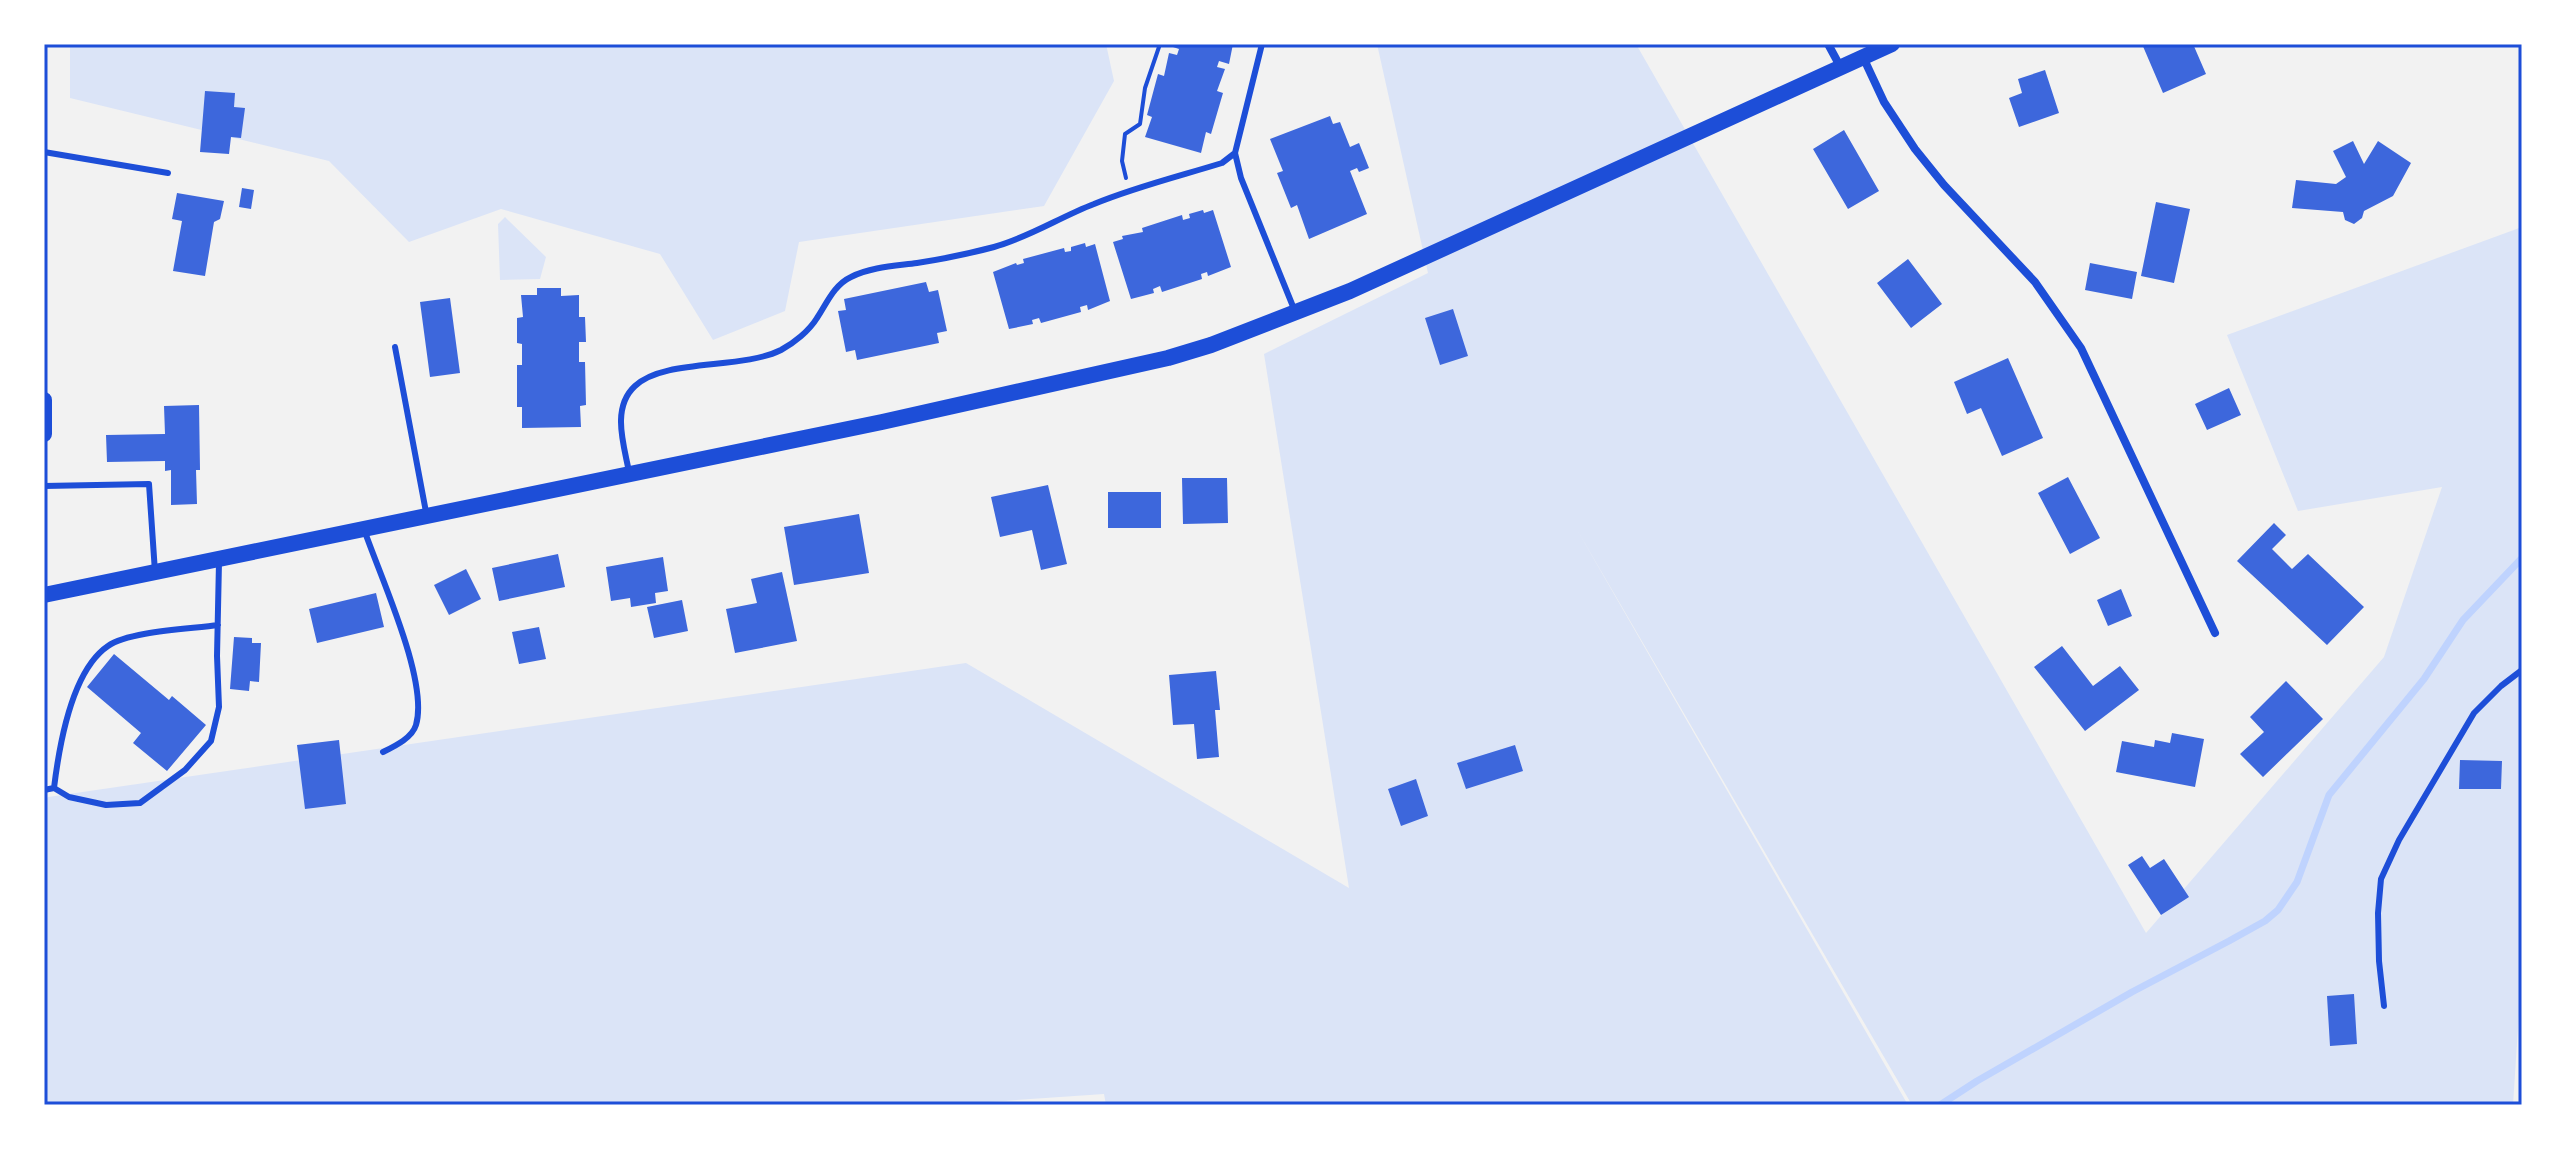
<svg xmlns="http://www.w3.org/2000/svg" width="2566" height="1149" viewBox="0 0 2566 1149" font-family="'Roboto Serif',serif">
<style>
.green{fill:#dbe4f7}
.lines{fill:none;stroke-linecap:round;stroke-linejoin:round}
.stream{stroke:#bfd3fe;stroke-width:7}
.building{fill:#3d67dc}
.path{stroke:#1d4ed8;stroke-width:4}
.service{stroke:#1d4ed8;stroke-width:6}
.minor{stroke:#1d4ed8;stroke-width:8}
.secondary{stroke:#1d4ed8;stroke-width:16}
.neatline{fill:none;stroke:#1d4ed8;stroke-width:3}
</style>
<rect width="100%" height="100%" fill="#f2f2f2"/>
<!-- green -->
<path class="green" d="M70 44H1106L1114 81 1044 206 799 242 785 311 713 340 660 254 501 209 409 242 329 161 70 98Z
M1377 44H1636L2146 933 2384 657 2442 487 2298 511 2227 335 2522 227V966L2513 1105H1912L1576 528 1908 1105H1106L1104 1094 945 1105H44V803L48 797 966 663 1349 888 1264 354 1428 273Z
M505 217 546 257 540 279 500 280 498 224Z"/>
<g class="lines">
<!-- stream -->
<path class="stream" d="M1940 1105 1977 1081 2132 992 2229 941 2265 921 2278 910 2297 882 2329 795 2424 679 2463 620 2522 558"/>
</g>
<!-- building -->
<path class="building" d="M1164 44H1233L1229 64 1219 61 1217 67 1225 69 1217 91 1223 93 1211 134 1206 132 1201 153 1145 137 1152 117 1147 115 1158 74 1164 76 1169 53 1177 55 1179 49Z
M2142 44H2193L2206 74 2163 93Z
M2045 70 2059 113 2019 127 2009 98 2022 93 2018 79Z
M205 91 235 93 234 107 245 108 241 138 231 137 229 154 200 152Z
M1330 116 1333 124 1340 122 1350 147 1359 143 1369 168 1359 172 1357 168 1350 171 1367 214 1309 239 1297 205 1291 208 1277 173 1283 171 1270 139Z
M1844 130 1879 191 1848 209 1813 149Z
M2353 141 2364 164 2378 141 2411 163 2393 196 2364 211 2362 218 2354 224 2345 220 2343 212 2292 208 2296 180 2336 184 2346 177 2333 151Z
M242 188 254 190 251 209 239 207Z
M177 193 224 201 220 219 214 222 205 276 173 271 182 221 172 219Z
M2156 202 2190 209 2174 283 2141 276Z
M1203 210 1204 213 1213 210 1231 267 1208 276 1207 272 1201 274 1202 279 1162 292 1160 286 1153 289 1154 293 1131 299 1113 242 1123 239 1122 236 1143 232 1142 228 1182 215 1183 220 1190 218 1189 214Z
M1085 243 1086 247 1095 244 1110 301 1088 310 1087 305 1080 307 1081 312 1041 323 1039 318 1032 320 1033 324 1009 329 993 272 1016 263 1017 265 1024 263 1023 259 1064 248 1065 252 1071 251V247Z
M1908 259 1942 304 1911 328 1877 283Z
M2090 263 2137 272 2132 299 2085 290Z
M926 282 929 292 938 290 947 331 937 333 939 343 857 360 855 350 846 352 838 311 846 310 844 299Z
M537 288H561V296L579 295V317H585L586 342H579V362H585L586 405 580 406 581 427 522 428V407H517V365H522V344L517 343V318L523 317 521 295H537Z
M450 298 460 373 430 377 420 302Z
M1453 309 1468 356 1440 365 1425 318Z
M2008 358 2043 438 2002 456 1981 408 1967 414 1954 382Z
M2229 388 2241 415 2207 430 2195 404Z
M199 405 200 470H196L197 504 171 505V470L165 471V461L107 462 106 435 165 434 164 406Z
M2068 477 2100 538 2070 554 2038 493Z
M1182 478H1227L1228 523 1183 524Z
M1048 485 1067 564 1041 570 1032 530 1000 537 991 497Z
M1108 492H1161V528H1108Z
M859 514 869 573 794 585 784 527Z
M2274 523 2286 535 2272 549 2292 569 2308 554 2364 607 2327 645 2237 561Z
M558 554 565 587 499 601 492 568Z
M663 557 668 591 655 593 656 603 631 607 630 598 611 601 606 567Z
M466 569 481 599 449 615 434 585Z
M782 572 797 641 735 653 726 609 757 603 751 579Z
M2121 589 2132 616 2108 626 2097 600Z
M376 593 384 627 317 643 309 609Z
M682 600 688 631 654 638 647 607Z
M539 627 546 659 519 664 512 632Z
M234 637 252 638V643H261L259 682 250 681 249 691 230 689Z
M2062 646 2093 686 2120 666 2139 690 2085 731 2034 667Z
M114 654 169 700 172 696 206 725 167 771 133 743 141 733 87 687Z
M1216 671 1220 710H1215L1219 757 1197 759 1194 724 1173 725 1169 675Z
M2286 681 2323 719 2263 777 2240 754 2264 732 2250 717Z
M2172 733 2204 739 2195 787 2116 772 2122 741 2154 747 2155 740 2170 743Z
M339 740 346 804 305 809 297 745Z
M1515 745 1523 771 1466 789 1457 763Z
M2460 760 2502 761 2501 789H2459Z
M1416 779 1428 816 1401 826 1388 789Z
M2142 856 2150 868 2164 859 2189 897 2161 915 2128 865Z
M2354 994 2357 1044 2330 1046 2327 996Z"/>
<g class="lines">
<!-- path -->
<path class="path" d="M1126 178 1122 161 1125 134 1140 124 1145 88 1160 44"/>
<!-- service -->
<path class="service" d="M1262 44 1235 153 1241 178 1294 309
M44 152 168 173
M395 347 426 512
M629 472C624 445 611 408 635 386 665 358 741 370 781 350 794 343 809 331 817 318 827 303 834 285 851 277 871 267 895 266 917 263 943 259 968 254 994 247 1030 237 1060 217 1094 204 1135 187 1180 176 1222 163L1235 153
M44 486 149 484 155 572
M365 532C380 576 429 681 416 725 412 738 395 746 383 752
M54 788C59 747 71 671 108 646 129 631 191 629 218 625
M44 790 54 788 69 797 106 805 140 803 185 770 211 741 219 707 217 656 219 562
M2384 1006 2379 961 2378 913 2381 879 2399 840 2474 713 2501 686 2522 670"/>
<!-- minor -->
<path class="minor" d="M1828 44 1841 68
M1863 57 1884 102 1915 149 1944 185 2035 282 2081 348 2215 633"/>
<!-- secondary -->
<path class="secondary" d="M44 400V434
M44 595 882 422 1168 358 1211 345 1350 291 1892 44"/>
</g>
<!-- border -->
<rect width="2566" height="1149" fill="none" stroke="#ffffff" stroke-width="92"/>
<rect x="46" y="46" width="2474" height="1057" class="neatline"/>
</svg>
